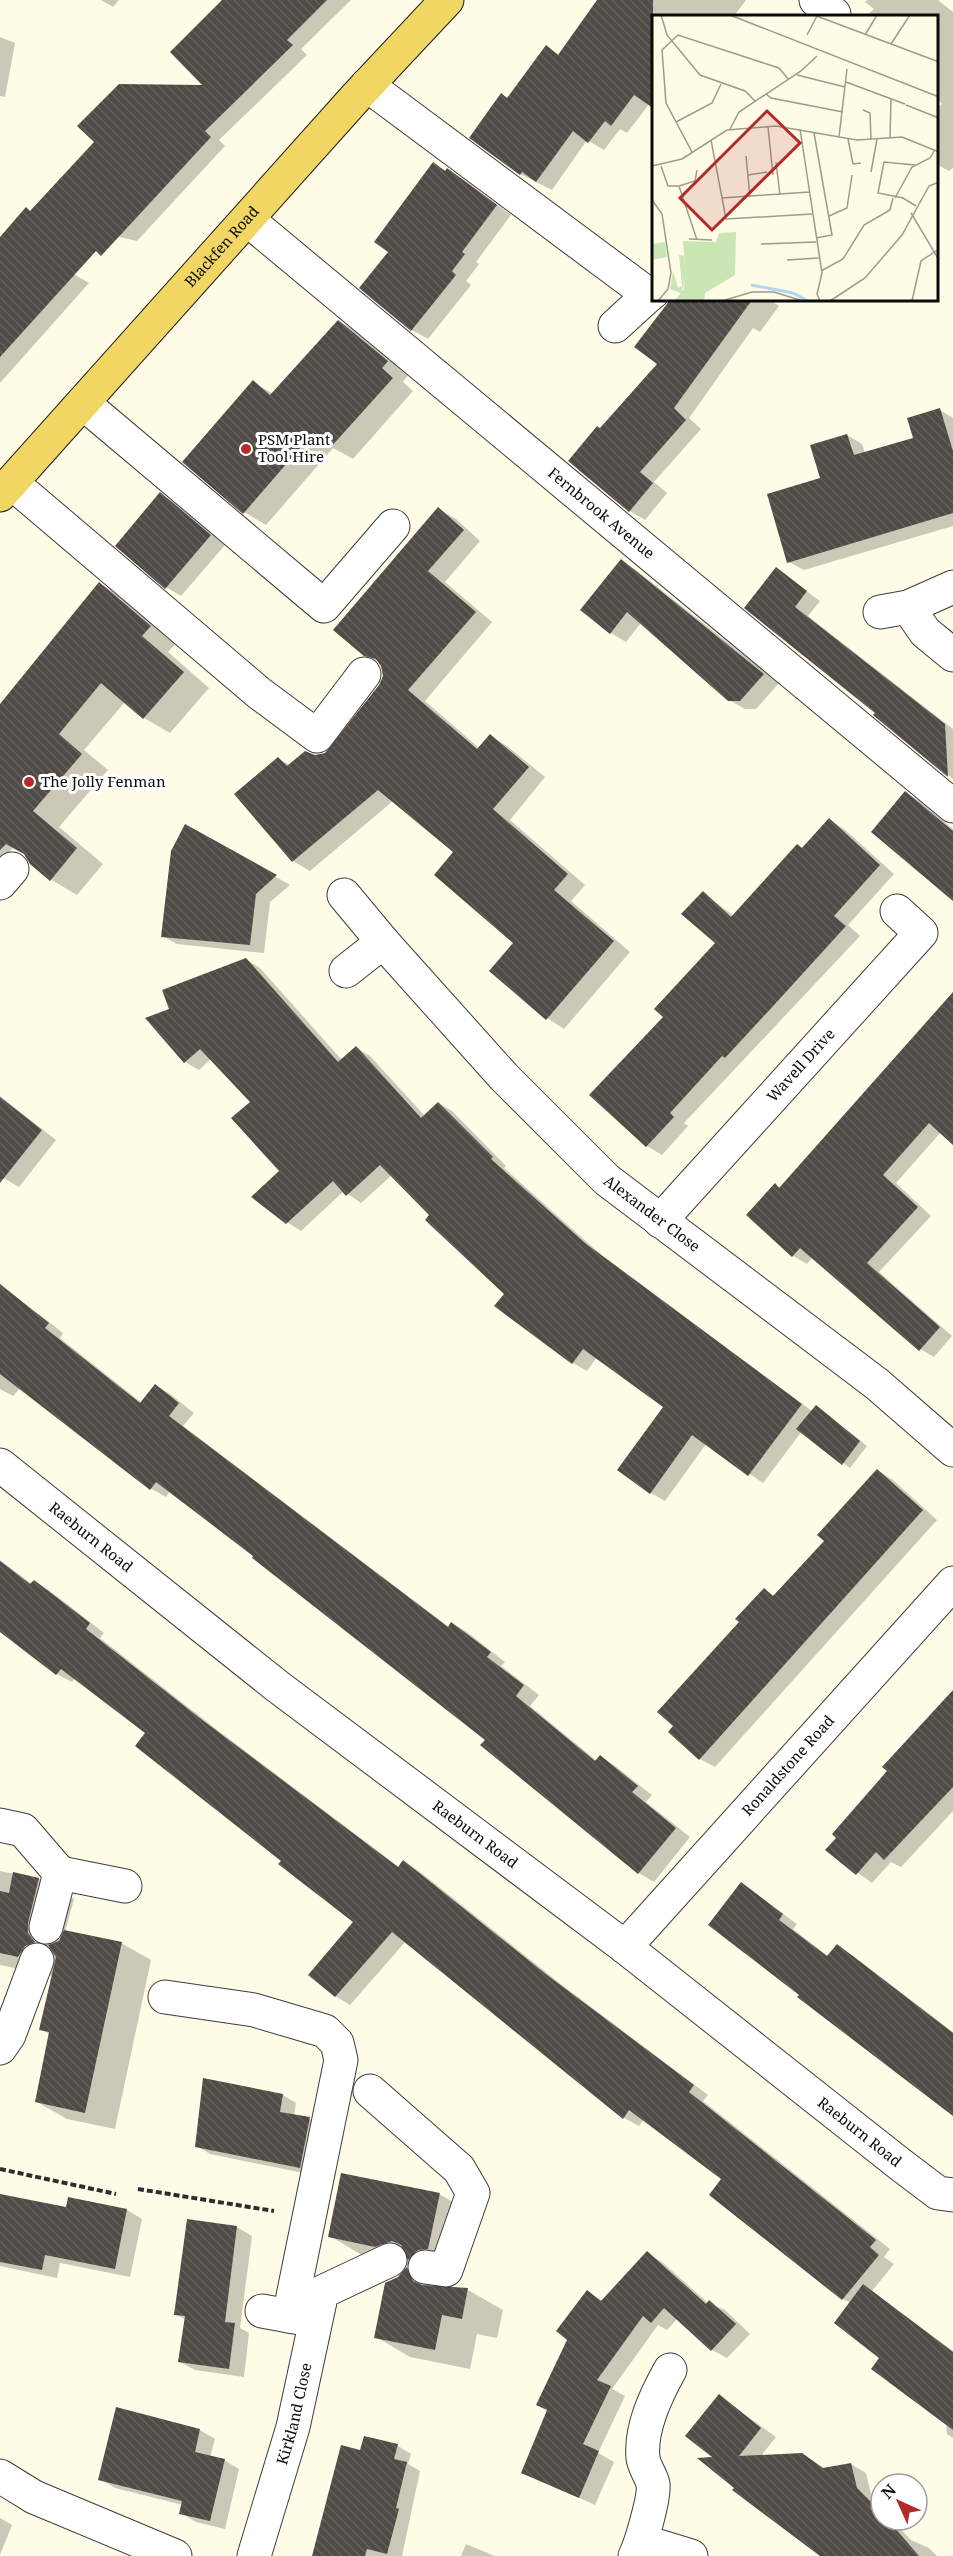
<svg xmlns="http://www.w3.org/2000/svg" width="953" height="2556" viewBox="0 0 953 2556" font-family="'Noto Serif',serif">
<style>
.shadow{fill:#0003}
.building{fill:url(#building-back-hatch)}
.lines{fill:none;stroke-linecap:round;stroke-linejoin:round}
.minor-casing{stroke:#3d3d3d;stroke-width:35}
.major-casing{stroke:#1b1b1b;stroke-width:35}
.path{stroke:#2c2c2c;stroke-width:4;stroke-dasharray:6 3;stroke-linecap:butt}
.minor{stroke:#fff;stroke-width:33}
.major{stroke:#f1d664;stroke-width:33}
.poi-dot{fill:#b12b2a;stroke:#fff;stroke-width:2}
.labels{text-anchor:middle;stroke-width:6;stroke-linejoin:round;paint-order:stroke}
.street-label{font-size:15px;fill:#0a0a0a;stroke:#fff}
.poi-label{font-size:15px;fill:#0a0a0a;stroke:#fff;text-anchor:start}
.inset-river{fill:none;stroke:#afd6f2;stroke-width:3}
.inset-road{fill:none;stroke:#9c9b8f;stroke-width:1.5}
.view{fill:#b12b2a;fill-opacity:0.15;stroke:#b12b2a;stroke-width:3}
.inset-edge{fill:none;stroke:#0a0a0a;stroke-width:3}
</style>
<defs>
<pattern id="building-back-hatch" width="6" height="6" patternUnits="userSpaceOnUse" patternTransform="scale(1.5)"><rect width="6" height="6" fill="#514b47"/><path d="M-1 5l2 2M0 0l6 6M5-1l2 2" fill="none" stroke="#65605d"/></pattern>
</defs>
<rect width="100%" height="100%" fill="#fefbe7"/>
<!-- shadow -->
<path class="shadow" d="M101 0H119L113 7Z
M224 0H351L301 49 307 55 219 140 225 146 137 241 47 220 206 87Z
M600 0H746L734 16H653V99L627 133 620 129 604 150 587 140 552 190 520 174 508 99 546 47 560 55Z
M867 0H938L953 12V168L949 171 936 164V109L942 104 936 97V16H866L874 9 865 2Z
M0 37 15 43 5 97 0 96Z
M433 164 463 179 511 215 476 262 479 264 466 281 471 285 428 339 412 330 361 288 390 251Z
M0 262 75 275 89 283 0 383Z
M705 300H770L779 306 760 332 753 328 689 418 701 429 654 482 667 493 645 520 630 511 601 430 659 363Z
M339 321 361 334 409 374 403 382 413 391 353 459 333 448 266 525 244 512 253 382 273 394Z
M940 410 953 418V526L804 570 789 562 822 479 847 435 862 444 865 453 915 439Z
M160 494 175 503 225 545 181 596 166 587Z
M438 509 456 519 480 541 445 582 492 622 425 701 479 748 490 736 507 746 545 777 510 820 585 885 571 901 630 952 564 1029 547 1018 515 943 455 852 393 801 310 871 293 861 236 794 278 759 290 765 326 754 380 686 384 676 381 664 365 654Z
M621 561 636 570 779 683 756 709H745L729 700 641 623 626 642 611 633Z
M776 569 820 601 808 616 953 729V779L875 715 877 713 746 607Z
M100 584 126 599 177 642 168 652 209 688 170 733 144 718 125 702 84 750 108 770 59 827 103 864 77 895 50 879 27 856 13 848 0 862V706Z
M906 793 921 802 953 829V896Z
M829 820 844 829 894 874 848 925 860 936 684 1123 688 1126 662 1155 647 1146 591 1095 665 1017 717 943 703 893 734 916Z
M186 826 290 885 270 902 264 953 177 944 163 936Z
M246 959 260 968 342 1060 357 1048 370 1056 425 1116 438 1103 452 1111 506 1166 504 1168 599 1253 812 1411 816 1407 823 1411 867 1446 850 1468 802 1431 763 1483 706 1444 665 1501 651 1493 665 1406 597 1357 587 1371 573 1363 496 1306 506 1294 392 1175 361 1203 344 1191 301 1231 287 1222 281 1171 252 1103 211 1059 199 1070 185 1062 171 1010Z
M953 993V1143L941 1132 896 1183 931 1216 879 1272 952 1336 934 1357 920 1349 813 1257 807 1264 793 1256 748 1215 775 1185 781 1188Z
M0 1096 56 1140 19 1187 0 1176Z
M0 1300 24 1305 40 1315 63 1333 60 1338 142 1403 155 1385 170 1394 194 1413 183 1426 449 1627 452 1623 467 1632 505 1662 501 1666 539 1695 530 1706 597 1761 600 1757 615 1766 652 1795 646 1802 690 1837 654 1882 639 1873 487 1739 170 1491 166 1497 150 1488 20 1388 13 1396 0 1389Z
M878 1471 893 1480 937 1520 715 1767 700 1759 741 1622 764 1590 775 1596 826 1541Z
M0 1560 32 1584 34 1582 49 1590 104 1633 100 1638 216 1729 399 1867 404 1862 419 1871 562 1985 708 2095 703 2101 890 2249 884 2257 894 2264 872 2291 953 2351V2438L947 2434 946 2423 881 2358 851 2303 843 2299 723 2179 644 2119 639 2126 624 2118 406 1941 350 2005 335 1996 355 1922 284 1861 147 1733 75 1678 72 1682 57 1674 0 1630Z
M953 1691V1811L901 1867 891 1862 872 1883 827 1850Z
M0 1871 39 1879 74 1899 65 1932 121 1943 151 1960 115 2129 67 2119 37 2102 50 2034 40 2029 53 1976 0 1965Z
M742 1884 797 1924 793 1929 829 1957 837 1946 852 1955 953 2032V2113L801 1994Z
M204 2080 283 2095 296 2103 294 2116 310 2119 323 2127 313 2175 210 2154 197 2146Z
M439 2194 474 2214 463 2268 411 2266 365 2257 330 2236Z
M0 2196 67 2208 69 2199 127 2210 142 2219 130 2277 60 2263 57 2278 0 2266Z
M189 2221 237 2227 252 2236 240 2328 249 2333 244 2377 195 2370 180 2362 186 2320 176 2314Z
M647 2253 662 2262 708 2303 725 2310 750 2334 727 2358 712 2350 678 2318 667 2330 658 2325 612 2389 625 2396 598 2453 614 2462 595 2505 523 2472 549 2411 569 2339 587 2292 603 2301Z
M407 2269 440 2288 468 2290 503 2310 497 2338 477 2334 470 2369 410 2357 376 2337 399 2278Z
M719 2396 776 2437 760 2457 802 2455 825 2469 851 2464 866 2473 872 2498 881 2508V2520H892L911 2540 929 2548 937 2556H829L736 2487 716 2459Z
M200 2430 215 2439 210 2457 224 2460 239 2469 225 2529 196 2522 181 2513 183 2505 115 2488 100 2479Z
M365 2438 398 2446 411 2454 408 2464 420 2471 402 2556H313L361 2451Z
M0 2518 12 2525 0 2555Z
M466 2544 495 2556H461Z"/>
<!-- building -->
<path class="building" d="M222 0H327L287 40 293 45 205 131 211 137 101 256 96 251 0 357V237L26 207 30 211 94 142 77 126 119 84 202 85 170 52Z
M597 0H653V108L634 95 611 126 605 121 588 143 573 131 536 182 522 172 520 175 469 138 501 93 507 98 546 45 558 55Z
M433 162 445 171 447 168 497 205 462 252 465 254 452 271 456 275 411 331 359 288 388 252 374 242Z
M670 300H752L674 408 686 420 640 472 653 483 629 512 568 461 597 426 600 428 657 364 634 347Z
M338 320 388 361 382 368 393 378 330 448 313 433 243 514 182 462 253 380 270 395Z
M940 408 953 451V513L787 563 767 494 820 478 810 445 847 434 854 455 913 438 907 418Z
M160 492 211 535 165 589 115 546Z
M438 507 464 530 428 571 476 612 408 690 477 749 490 734 529 767 493 809 568 874 554 890 614 941 546 1020 489 971 513 943 434 875 453 852 378 790 292 862 234 794 278 757 287 766 305 751 315 755 325 753 379 685 383 676 381 666 376 659 364 656 333 630Z
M621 559 764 674 740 701H728L627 612 610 634 580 610Z
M776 567 807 591 795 607 945 724 948 777 873 715 875 713 744 608Z
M99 582 151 626 142 636 184 672 143 719 101 683 59 734 82 754 33 811 77 848 50 881 30 864 24 854 6 844 0 850V704Z
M905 791 953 831V901L871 832Z
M829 818 880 865 834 916 846 926 775 1004 725 1058 722 1056 670 1113 674 1117 646 1147 589 1095 663 1017 654 1009 715 943 681 914 703 891 731 917 797 844 802 848Z
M185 824 277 875 256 894 250 945 161 937 171 851Z
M246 958 338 1062 356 1046 421 1118 438 1102 493 1157 491 1159 585 1243 802 1404 748 1476 692 1435 650 1494 617 1470 663 1407 583 1349 572 1364 494 1306 504 1294 425 1220 429 1215 380 1165 346 1196 333 1181 286 1224 251 1197 279 1171 231 1118 250 1102 200 1049 184 1063 145 1018 169 1009 162 990Z
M953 992V1145L929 1123 883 1175 918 1207 867 1263 940 1327 919 1351 800 1248 792 1257 746 1215 775 1183 779 1188Z
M0 1097 42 1130 0 1183Z
M0 1284 49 1323 45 1328 140 1403 155 1384 179 1403 169 1416 448 1627 451 1622 491 1652 487 1657 524 1685 516 1696 595 1761 600 1755 638 1786 632 1792 676 1828 638 1874 480 1745 485 1740 252 1558 253 1556 156 1482 150 1490 0 1374Z
M816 1405 860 1441 842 1465 796 1429Z
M877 1469 923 1510 699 1760 668 1732 673 1726 657 1712 739 1622 735 1619 764 1588 773 1596 824 1541 817 1535Z
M0 1561 30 1584 34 1580 90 1623 86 1629 201 1719 398 1867 403 1860 547 1975 694 2085 689 2092 876 2240 870 2247 879 2255 842 2300 709 2195 721 2179 629 2110 623 2119 392 1932 335 1997 308 1975 353 1922 278 1864 281 1861 135 1746 145 1733 61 1669 56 1675 0 1632Z
M953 1690V1787L884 1860 876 1852 856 1875 825 1850 836 1838 832 1834 887 1771 882 1767Z
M13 1872 39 1878 28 1923V1933L35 1942 25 1946 18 1957 0 1953V1891L9 1893Z
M741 1882 783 1914 779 1920 827 1956 837 1944 953 2033V2116L797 1997 799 1995 708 1925Z
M64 1930 122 1942 85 2113 35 2102 49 2032 39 2030 56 1957 48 1945 59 1941Z
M203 2078 283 2094 280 2112 310 2117 300 2168 195 2147Z
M341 2173 440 2193 428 2249 418 2250 408 2260 401 2245 392 2241 375 2247 328 2237Z
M0 2194 66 2207 68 2197 127 2209 115 2269 45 2255 42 2270 0 2262Z
M187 2219 237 2226 225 2322 235 2323 229 2369 178 2362 185 2316 174 2315Z
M647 2251 706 2304 709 2300 736 2324 711 2351 664 2308 651 2323 643 2316 597 2380 611 2386 583 2444 599 2451 579 2498 521 2473 547 2410 536 2405 567 2340 556 2331 587 2290 601 2301Z
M407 2267 413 2281 422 2285 468 2288 462 2319 442 2315 435 2350 374 2338 385 2283 398 2277Z
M863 2284 953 2352V2430L871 2369 879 2358 834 2323Z
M719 2394 761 2428 739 2456 802 2453 823 2468 851 2463 857 2488 881 2512V2520H888L919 2556H820L732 2490 734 2488 697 2458 712 2457 685 2436Z
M116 2407 200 2429 195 2452 225 2459 210 2521 179 2514 182 2501 98 2480Z
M364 2436 398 2444 394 2459 407 2462 396 2508 399 2509 387 2554 367 2549 365 2556H312L341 2445 360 2450Z"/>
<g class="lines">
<defs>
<g id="minor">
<path d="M816 0 834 14 832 16"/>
<path d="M367 85 649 295 653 292"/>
<path id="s1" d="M248 220 953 806"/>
<path d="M615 326 649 295"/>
<path d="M83 403 324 606 393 526"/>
<path d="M12 483 259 693 317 736 364 674"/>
<path d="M908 607 953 587"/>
<path d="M880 612 908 607 925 632 953 655"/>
<path d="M0 883 12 869"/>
<path d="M344 895 383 942"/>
<path id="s2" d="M346 971 383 942 504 1077 607 1180 877 1384 953 1450"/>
<path id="s3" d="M660 1221 921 933 897 911"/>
<path id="s4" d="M0 1465 277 1686 625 1947 901 2165 938 2193 953 2195"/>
<path d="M0 1825 23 1830 60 1873"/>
<path d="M46 1927 60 1873 125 1886"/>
<path id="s5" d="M625 1947 953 1583"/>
<path d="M165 1997 254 2010 325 2031 337 2043 341 2060 289 2316"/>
<path d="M0 2048 9 2035 37 1960"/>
<path d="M370 2091 459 2169 473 2193 446 2270 425 2267"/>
<path d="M262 2311 311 2320"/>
<path d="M0 2476 34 2497 175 2556"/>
<path d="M642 2541 691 2556"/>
<path id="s6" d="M254 2556 293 2427 322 2292 390 2260"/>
<path d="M635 2556C641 2544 655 2497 653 2484 651 2475 644 2467 643 2458 640 2428 656 2395 670 2370"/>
</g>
<g id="major">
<path id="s7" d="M0 495 357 96 447 0"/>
</g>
</defs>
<!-- minor casing -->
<use href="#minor" class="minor-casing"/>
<!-- major casing -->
<use href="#major" class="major-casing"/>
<!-- path -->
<path class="path" d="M0 2169 116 2194
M138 2189 274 2211"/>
<!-- minor -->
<use href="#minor" class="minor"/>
<!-- major -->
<use href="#major" class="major"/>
</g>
<!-- markers -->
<g class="poi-dot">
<circle cx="246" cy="449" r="6"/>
<circle cx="29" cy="782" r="6"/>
</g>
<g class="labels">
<!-- street labels -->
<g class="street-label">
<text dy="5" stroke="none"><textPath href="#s7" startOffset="333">Blackfen Road</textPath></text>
<text dy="5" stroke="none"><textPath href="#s1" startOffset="459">Fernbrook Avenue</textPath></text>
<text dy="5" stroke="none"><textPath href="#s3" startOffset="210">Wavell Drive</textPath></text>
<text dy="5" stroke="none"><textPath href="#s2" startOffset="430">Alexander Close</textPath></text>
<text dy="5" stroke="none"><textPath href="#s4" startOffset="116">Raeburn Road</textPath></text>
<text dy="5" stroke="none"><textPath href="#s5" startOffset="244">Ronaldstone Road</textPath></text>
<text dy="5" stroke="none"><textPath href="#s4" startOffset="602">Raeburn Road</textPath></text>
<text dy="5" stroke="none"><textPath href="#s4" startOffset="1088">Raeburn Road</textPath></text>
<text dy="5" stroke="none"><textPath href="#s6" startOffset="148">Kirkland Close</textPath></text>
</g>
<!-- poi labels -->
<g class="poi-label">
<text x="258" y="445">PSM Plant<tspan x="258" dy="17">Tool Hire</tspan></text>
<text x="41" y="787">The Jolly Fenman</text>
</g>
</g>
<!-- overview -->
<g transform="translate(652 15)">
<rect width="286" height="286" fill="#fefbe7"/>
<path d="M13 227 15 242 0 245V229ZM27 240 32 241 34 262 29 278 18 274 21 256 26 273 30 271Z" fill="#cbe5b4"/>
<path d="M84 217 83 260 53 278 52 286H22L29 278 18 272 31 276 34 262 31 226 64 227 67 218Z" fill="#cbe5b4"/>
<path class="inset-river" d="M99 270 141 278 156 286"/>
<path class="inset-road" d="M9 0 15 20 48 60 93 76 103 86M78 0 287 82M162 0 287 47M155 20 165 1M213 20 225 0M239 29 258 0M145 60 193 72M194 67 253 89M114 79 119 83 191 97M254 90 287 103M211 95 218 98 219 124M24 107 60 88 69 69M116 112 121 160M78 114 87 97 149 56 165 41M148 114 170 258 165 279 168 286M162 118 180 220 164 223M187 122 195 54M238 122 239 84M196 124 201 149 209 148M59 125 74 204 160 199M40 137 14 88 10 35 26 20 127 53 137 65M94 141 98 182M124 147 128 180M263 150 232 147 226 178 251 183 264 191M0 151 30 144 75 115 124 111 205 125 250 122 287 137M9 151 16 171H27L45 225M219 157 225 124M96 160 115 157M27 171 43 166 45 155M70 183 157 177M243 183 260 152 278 143 282 136M0 185 10 199 19 258 16 274 6 286M259 198 287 245M177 201 195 193 200 160M37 224 60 225M109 229 164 227M135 245 167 243M169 256 191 244 212 210 238 195 241 183M70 286 100 277H122L151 286M178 286 213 263 250 220 277 171 287 167M260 286 269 246 287 234"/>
<path class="view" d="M115 96 148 128 60 215 28 183Z"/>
<rect width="286" height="286" class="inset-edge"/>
</g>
<!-- north arrow -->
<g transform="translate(899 2502) rotate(315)"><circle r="28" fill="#ffffff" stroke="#9d9d9d" stroke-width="1.5"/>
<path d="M0-4.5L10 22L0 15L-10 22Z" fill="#b12b2a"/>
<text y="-9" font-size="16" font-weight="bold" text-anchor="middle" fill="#0a0a0a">N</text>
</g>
</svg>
